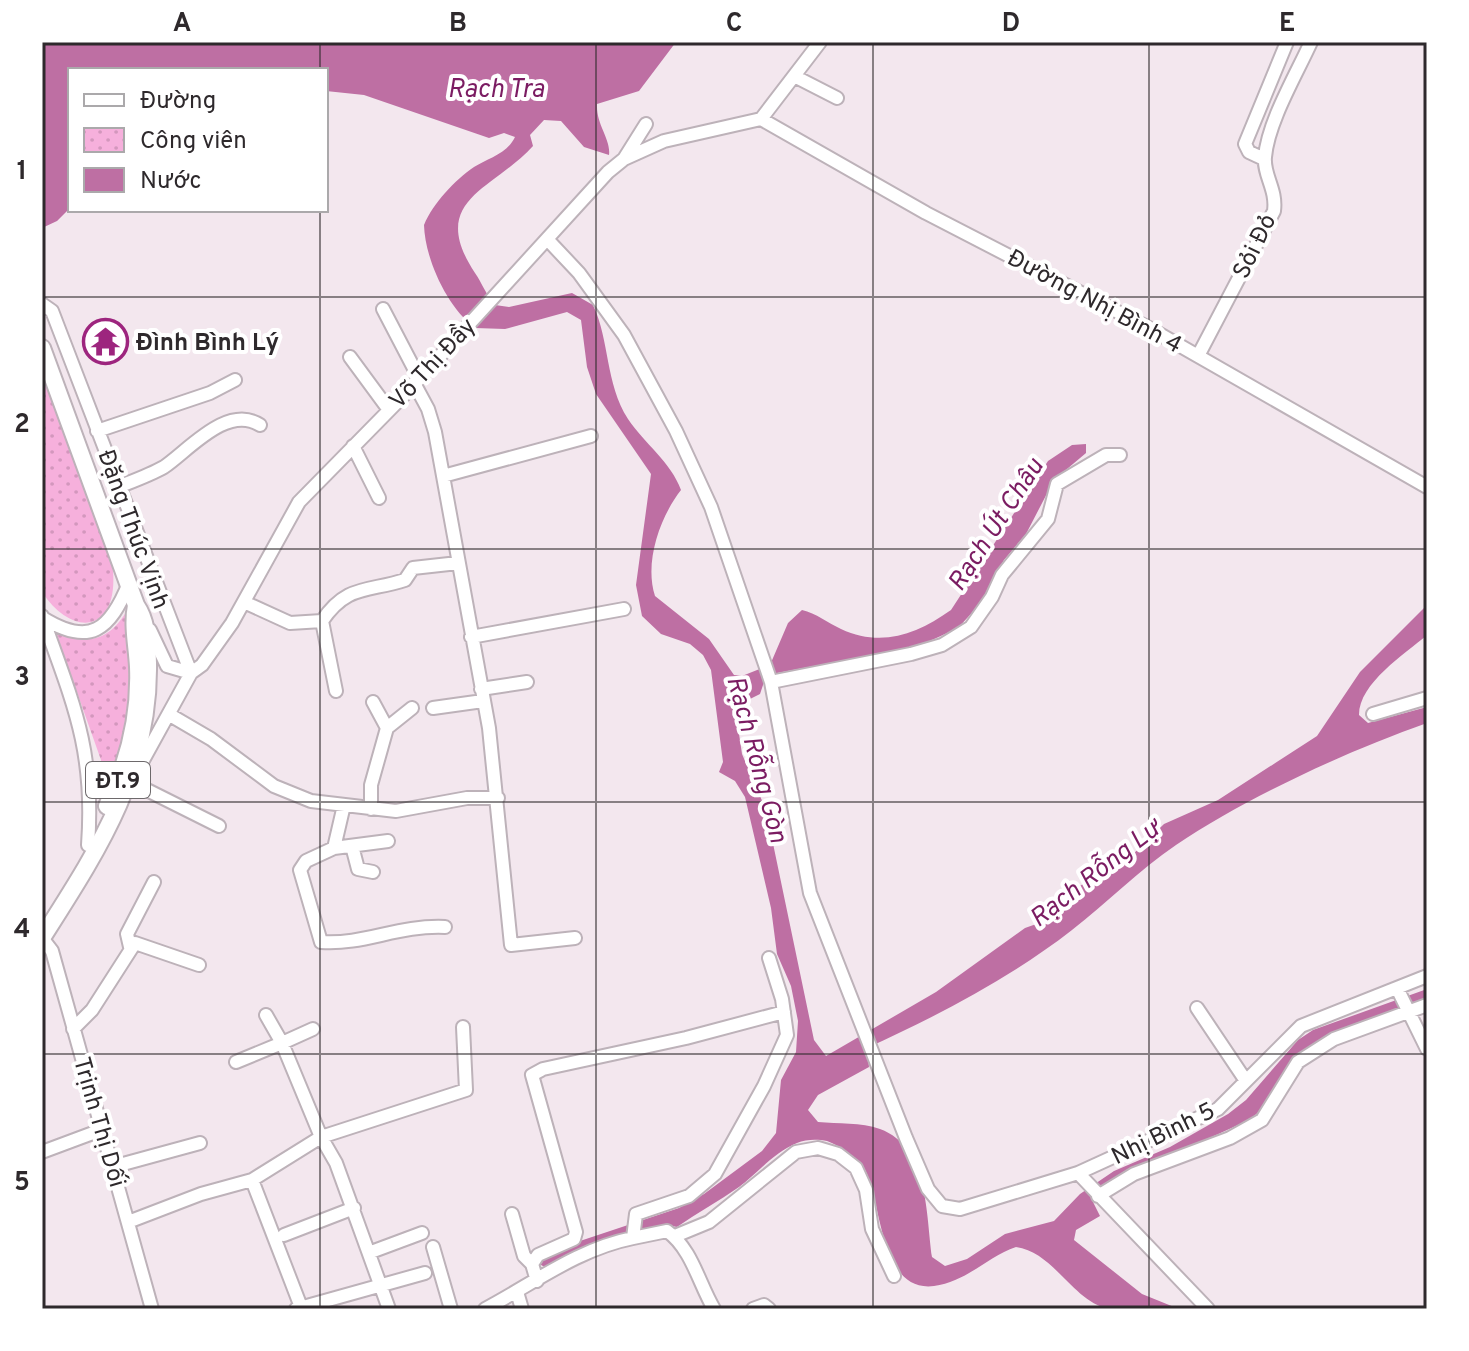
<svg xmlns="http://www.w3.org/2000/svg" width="1469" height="1351" viewBox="0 0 1469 1351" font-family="Overpass,sans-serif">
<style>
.park{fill:url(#park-dots)}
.water{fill:#be6fa3}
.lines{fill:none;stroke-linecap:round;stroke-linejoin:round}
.minor-casing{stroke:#bdb2b9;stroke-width:16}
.major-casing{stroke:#bdb2b9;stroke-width:20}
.minor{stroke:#fff;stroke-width:12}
.major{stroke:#fff;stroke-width:16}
.grid{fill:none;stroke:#2e292c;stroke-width:2;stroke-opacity:0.55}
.labels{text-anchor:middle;stroke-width:8;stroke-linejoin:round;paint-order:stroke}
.shield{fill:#fff;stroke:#6d696b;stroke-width:2}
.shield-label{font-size:22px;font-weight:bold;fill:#2e292c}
.street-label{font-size:24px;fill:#2e292c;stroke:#fff}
.poi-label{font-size:24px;font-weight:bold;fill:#2e292c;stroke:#fff;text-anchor:start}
.water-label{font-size:26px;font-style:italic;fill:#7b1c62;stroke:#fff}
.neatline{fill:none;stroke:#2e292c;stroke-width:3}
.grid-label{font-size:26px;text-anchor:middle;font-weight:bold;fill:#2e292c}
</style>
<defs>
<pattern id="park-dots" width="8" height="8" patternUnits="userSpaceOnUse" patternTransform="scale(2)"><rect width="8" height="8" fill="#f6b0dc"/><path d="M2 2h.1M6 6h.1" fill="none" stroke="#d397bd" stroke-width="1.8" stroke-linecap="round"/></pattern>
</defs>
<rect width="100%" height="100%" fill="#f3e7ee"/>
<!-- park -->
<path class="park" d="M42 372C58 413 73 454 89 494 98 519 111 544 113 571 118 632 73 639 42 592Z
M128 609 134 712 104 802 101 760 56 633C90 645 109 641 128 609Z"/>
<!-- water -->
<path class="water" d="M42 42H676L639 91 597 104C596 125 611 139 609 155L584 147 561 121 544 120 530 135 533 146C492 191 427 200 475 273 482 283 486 295 495 305L509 307 572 293 593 305C610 341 605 383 628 419 644 443 671 462 681 490 660 517 644 562 655 596L709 639 734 675 742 676 770 665 788 623 802 610C816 613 828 623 841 629 882 648 917 634 951 610L1048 461 1072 445 1086 444V453L1054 480 1026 534 1004 560 979 605 958 628 919 646 772 674 765 679 760 694 750 699 741 715 738 727 742 754 766 810 814 1040 826 1056 936 992 1025 928 1056 917 1076 888 1128 859 1164 824 1218 800 1317 736 1360 672 1427 605V635C1405 654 1359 683 1359 715L1368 723 1427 707V723C1345 752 1248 797 1176 845 1139 870 1107 903 1072 930 1009 979 939 1015 867 1048L869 1067 818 1095 808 1110 818 1122C838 1124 861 1122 880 1129 929 1147 926 1215 932 1257L945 1266 967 1259 1005 1234 1054 1221 1080 1194 1114 1171 1170 1147 1228 1114 1246 1100 1298 1040 1313 1030 1427 989V999L1306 1051 1265 1107 1249 1120 1100 1188 1090 1196 1100 1216 1076 1230 1074 1240 1142 1294 1179 1309C1157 1309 1130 1314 1109 1309 1072 1301 1054 1252 1016 1247 987 1257 966 1282 934 1286 879 1293 882 1201 865 1170 858 1158 841 1146 827 1141 818 1139 806 1139 797 1143 774 1152 758 1173 739 1187 719 1201 697 1213 677 1227L667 1225 604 1239 547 1268 541 1265 540 1261 553 1250 679 1208 704 1194 762 1151 776 1133 781 1080 796 1052 798 1021 791 986 777 954 771 908 745 797 735 781 719 772 723 762 711 670 703 655 690 644 661 634 642 616 636 585 651 474 596 394 587 367 581 320 567 312 505 329 475 328C447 307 425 259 424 225 433 203 455 180 474 167 488 158 507 154 515 137L504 133 489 138 364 95 326 91V70H70V208L57 221 42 228Z"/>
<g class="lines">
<defs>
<path id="minor" d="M794 76 837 98
M761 119 926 213 1149 328 1427 487
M624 159 646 124
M1264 159 1249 152 1245 144 1287 42
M547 239 579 273 624 335 676 431 711 507 771 682 810 893 906 1138 928 1189 942 1206 960 1209 1078 1173 1218 1109 1301 1026 1427 976
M42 304 52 311 191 673
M383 309 419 378
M1198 356 1274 211C1277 189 1263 175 1265 157 1268 122 1296 75 1311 42
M350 357 389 410
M414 383 428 409 435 432 489 728 511 945 575 938
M97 431 210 393 235 380
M353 446 379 498
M443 476 591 436
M118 487C133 481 150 475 164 467 189 450 227 404 260 425
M244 602 290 623 322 621 336 691
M42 616C73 703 95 750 88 845
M43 618C90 647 110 630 129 583
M322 621C347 584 368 592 405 580L413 568 458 563
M150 630 167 666 191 673
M471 637 624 609
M771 682 911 654 942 645 971 627 992 597 1002 575 1048 519 1057 484 1106 455H1120
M481 689 527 682
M433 708 483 701
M1373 714 1427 698
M170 715 211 739 274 786 311 801 396 811 467 798H498
M387 728 412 708
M344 805 334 848 306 861 300 870 321 942C365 945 397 925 445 927
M371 809V785L387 728 373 702
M219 826 131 782 191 673 202 665 232 623 299 502 410 389 608 172 624 159 664 141 761 119 820 42
M352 846 358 869 373 872
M334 848 388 841
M42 938 52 951 152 1309
M130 947 127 934 154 882
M1397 988 1427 1049
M1197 1008 1246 1081
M266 1015 282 1043 313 1029
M73 1029 92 1010 135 943 199 965
M236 1062 282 1043 321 1137 336 1163 389 1309
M42 1152 101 1130
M112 1167 200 1143
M1078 1173 1208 1309
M252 1180 301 1307
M1098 1196 1134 1174 1230 1138 1262 1120 1298 1062 1334 1039 1427 1005
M512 1214 524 1256 532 1264
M128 1222 201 1194 252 1180 321 1137 466 1090 463 1027
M284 1235 354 1208
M675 1236 709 1222 796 1152 818 1148 838 1154 856 1168 866 1190 872 1229 894 1276
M633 1238 667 1231C692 1249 699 1284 714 1309
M433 1247 451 1309
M371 1252 422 1233
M537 1281 532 1264 538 1255 574 1239 576 1232 532 1075 543 1069 686 1038 784 1012
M517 1292 522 1309
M296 1309 425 1273
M485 1309C534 1283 578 1249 633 1238L636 1214 689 1196 715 1174 764 1086 787 1035 782 999 769 958
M753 1309 764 1305 769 1309"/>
<path id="major" d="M42 348 136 605C148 623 147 642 148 663 150 772 98 850 42 938
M107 806C128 763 140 715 138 667 137 646 132 626 136 605"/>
</defs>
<!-- minor casing -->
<use href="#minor" class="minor-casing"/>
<!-- major casing -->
<use href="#major" class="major-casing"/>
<!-- minor -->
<use href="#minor" class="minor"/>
<!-- major -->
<use href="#major" class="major"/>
</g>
<!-- grid -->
<path class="grid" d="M320 42V70M596 42V1309M873 42V1309M1149 42V1309M320 210V1309M42 297H1427M42 549H1427M42 802H1427M42 1054H1427"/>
<!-- icons -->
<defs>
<symbol id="temple-ring" viewBox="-11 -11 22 22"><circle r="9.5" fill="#fff" stroke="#9d257e" stroke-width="1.5"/><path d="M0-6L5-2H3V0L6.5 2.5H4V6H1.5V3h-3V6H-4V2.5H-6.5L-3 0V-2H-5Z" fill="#9d257e"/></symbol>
</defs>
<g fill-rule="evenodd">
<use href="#temple-ring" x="80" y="316" width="51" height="51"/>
</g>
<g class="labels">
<!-- shield labels -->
<rect class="shield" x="86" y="762" width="64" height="36" rx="6"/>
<g class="shield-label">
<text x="118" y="788">ĐT.9</text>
</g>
<!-- street labels -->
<g class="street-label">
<text transform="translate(1254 246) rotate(-64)" y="8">Sỏi Đỏ</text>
<text transform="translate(1095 301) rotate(28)" y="8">Đường Nhị Bình 4</text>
<text transform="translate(432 363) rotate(-47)" y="8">Võ Thị Đầy</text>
<text transform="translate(134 529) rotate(70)" y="8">Đặng Thúc Vịnh</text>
<text transform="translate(100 1122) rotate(74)" y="8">Trịnh Thị Dối</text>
<text transform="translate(1163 1133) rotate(-26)" y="8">Nhị Bình 5</text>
</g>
<!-- poi labels -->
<g class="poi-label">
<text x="136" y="350">Đình Bình Lý</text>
</g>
<!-- water labels -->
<g class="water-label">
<text x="496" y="97">Rạch Tra</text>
<text transform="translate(995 524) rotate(-57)" y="9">Rạch Út Châu</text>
<text transform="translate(758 759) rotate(75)" y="9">Rạch Rỗng Gòn</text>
<text transform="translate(1095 872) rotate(-38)" y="9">Rạch Rỗng Lự</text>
</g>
</g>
<!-- border -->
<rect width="1469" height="1351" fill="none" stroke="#ffffff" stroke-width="88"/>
<!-- legend -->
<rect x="68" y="68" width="260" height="144" fill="#ffffff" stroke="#aba9ab" stroke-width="2"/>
<rect x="84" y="94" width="40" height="12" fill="#ffffff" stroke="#aba9ab" stroke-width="2"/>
<text x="140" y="108" font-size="24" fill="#2e292c">Đường</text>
<rect x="84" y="128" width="40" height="24" fill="url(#park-dots)" stroke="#aba9ab" stroke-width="2"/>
<text x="140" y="148" font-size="24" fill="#2e292c">Công viên</text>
<rect x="84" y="168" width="40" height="24" fill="#be6fa3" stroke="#aba9ab" stroke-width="2"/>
<text x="140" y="188" font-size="24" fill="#2e292c">Nước</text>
<rect x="44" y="44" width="1381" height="1263" class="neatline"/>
<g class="grid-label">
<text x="182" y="31">A</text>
<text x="458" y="31">B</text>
<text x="734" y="31">C</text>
<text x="1011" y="31">D</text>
<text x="1287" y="31">E</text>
<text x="22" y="179">1</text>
<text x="22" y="432">2</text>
<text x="22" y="685">3</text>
<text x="22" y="937">4</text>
<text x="22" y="1190">5</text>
</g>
</svg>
